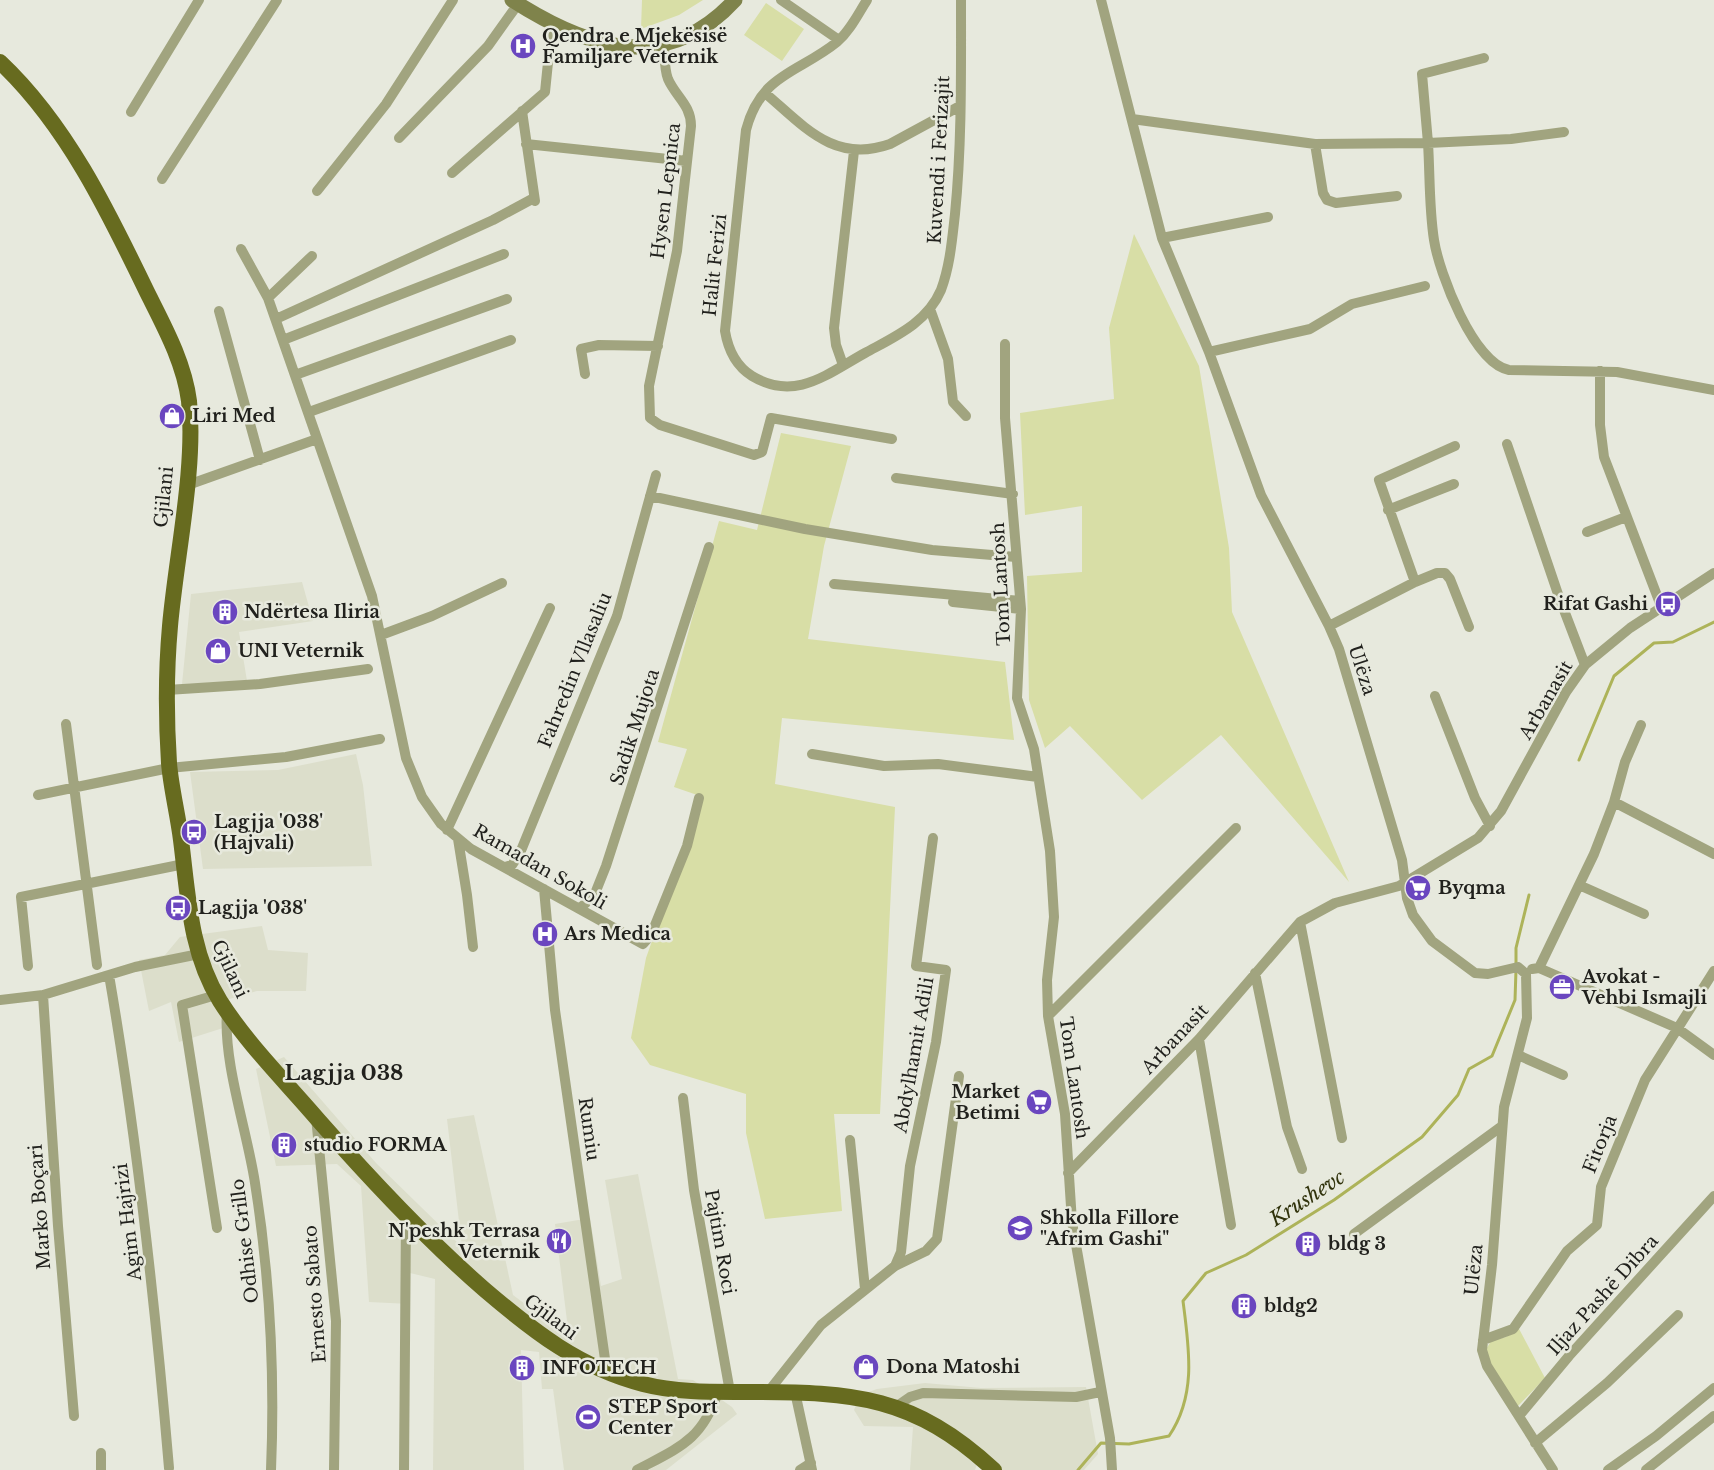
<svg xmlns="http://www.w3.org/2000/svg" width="1714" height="1470" viewBox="0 0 1714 1470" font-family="'Libre Baskerville',serif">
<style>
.built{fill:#dcdecb}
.green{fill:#d8dea6}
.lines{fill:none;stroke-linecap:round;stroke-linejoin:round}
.stream{stroke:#adb359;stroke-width:3}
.street{stroke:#a1a47f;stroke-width:10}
.secondary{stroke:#7f834b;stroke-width:15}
.primary{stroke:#676b1f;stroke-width:16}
.labels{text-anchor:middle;stroke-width:5;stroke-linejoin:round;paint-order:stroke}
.poi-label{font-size:18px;font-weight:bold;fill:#21211d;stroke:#e7e9dd;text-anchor:start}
.street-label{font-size:18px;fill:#21211d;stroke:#e7e9dd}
.water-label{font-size:20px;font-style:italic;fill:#31330c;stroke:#e7e9dd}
.quarter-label{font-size:21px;font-weight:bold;fill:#21211d;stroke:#e7e9dd}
</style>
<rect width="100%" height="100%" fill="#e7e9dd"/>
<!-- built -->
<path class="built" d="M302 582 313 621 239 632 247 681 182 684 191 594Z
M356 754 363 785 372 866 203 869 190 772 278 770Z
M262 926 268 950 308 953 306 991H257L226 1000 242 1022 179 1042 171 1002 149 1011 139 960 165 955 180 937Z
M284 1057 376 1163 462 1247 447 1119 474 1115 513 1295 569 1337 555 1224 590 1218 601 1286 622 1279 605 1180 638 1174 678 1379 693 1380 732 1407 737 1414 666 1470H564L553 1389H542L539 1352 521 1350 524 1470H433L435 1279 410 1273V1304L369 1302 361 1186 337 1164 276 1166 256 1069Z
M925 1383 981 1388 1086 1387 1098 1454 1084 1470H982L977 1464 975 1470H910L913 1427 864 1426 854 1410 860 1395 877 1389Z"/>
<!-- green -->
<path class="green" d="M642 0H703L679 15 641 29Z
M766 3 804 29 782 61 744 35Z
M1134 234 1199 366 1229 548 1232 612 1349 882 1221 735 1142 800 1070 726 1045 748 1029 700 1027 576 1082 572V506L1025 515 1020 413 1114 399 1109 328Z
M781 433 851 446 824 546 808 639 1005 662 1014 740 782 718 775 784 895 807 880 1114H834L842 1211 765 1219 746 1133V1094L650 1065 631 1038 646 958 703 797 674 787 687 749 658 742 719 521 757 530Z
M1518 1327 1545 1378 1517 1407 1493 1374 1485 1351 1491 1341 1506 1337Z"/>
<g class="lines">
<!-- stream -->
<path class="stream" d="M1579 760 1614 676 1654 643 1673 642 1714 622
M1516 964V948L1529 895
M1078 1470 1101 1443 1129 1444 1169 1436C1197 1395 1189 1348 1183 1301L1206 1273 1246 1255 1334 1200 1422 1137 1458 1095 1469 1069 1492 1056 1515 1000 1516 970"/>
<!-- street -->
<path class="street" d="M781 0 839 40
M867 0C858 14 850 31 837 42 799 73 761 73 746 130L725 331C728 349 736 366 752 376 795 402 827 374 865 353 894 337 927 323 941 290 950 266 952 240 955 214 962 143 961 71 961 0
M1101 0 1162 238 1209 352 1261 495 1329 626 1339 649 1402 860 1407 898 1413 915 1432 941 1475 973 1488 974 1518 967 1526 974 1527 1018 1504 1107 1492 1265 1482 1350 1487 1366 1553 1470
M664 45C665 57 664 69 668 79 676 97 691 105 691 126L677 251 649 386 650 418 660 425 754 455 762 452 771 418 892 439
M1484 58 1422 74 1428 143 1511 139 1564 132
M765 93C804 126 834 164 890 144L960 106
M522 111 535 201
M131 112 199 0
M1132 119 1315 144 1428 143C1430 175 1429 208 1434 240 1439 273 1474 364 1509 370L1617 372 1714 390
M399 138 488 46 518 4
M526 144 687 161
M1315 144 1323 193 1327 200 1336 203 1397 196
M452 173 545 92 552 23
M162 179 277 0
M317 191 386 104 453 0
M1162 238 1268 217
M241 249 268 298 372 596 406 758 422 797 441 824 471 849 643 944 651 935 687 846 699 798
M268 298 312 256
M930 309 948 359 953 402 966 416
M219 311 260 460
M276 319 493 220 534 198
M283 340 504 254
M1005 344V418L1021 609 1017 698 1034 749 1050 851 1054 917 1047 980 1048 1016 1065 1114 1072 1222 1110 1438 1112 1470
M1209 352 1310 329 1352 304 1425 286
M843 365 836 345 834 328 854 151
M1600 371V425L1604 457 1661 606
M585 374 581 349 599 345 658 346
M295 375 507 299
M309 412 511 340
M1507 444 1559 597 1585 665
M896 478 1013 494
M185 486 317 439
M650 496 805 529 932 550 1016 557
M1388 510 1454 484
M1587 532 1626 517
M1415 582 1437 573H1445L1450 579 1469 627
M834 584 1020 601
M953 602 1021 609
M1329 626 1415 582 1379 480 1455 446
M381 635 432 616 502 583
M167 690 260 684 368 669
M1435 696 1475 798 1490 826
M66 724 97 965
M812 754 884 766 938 764 1038 777
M38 795 169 768 286 757 380 739
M1614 802 1625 762 1641 725
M447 830 550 608
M458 839 467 895 473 947
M505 867 512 865 520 853 617 616 656 475
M1579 885 1644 914
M544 889 555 1010 607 1373
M580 908 594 896 606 866 709 547
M1300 922 1342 1138
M28 966 21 897 184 864
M1539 968 1594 854 1614 802 1714 854
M1532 969 1539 968 1677 1028 1714 1055
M1255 973 1287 1127 1302 1169
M109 975C137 1138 155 1302 169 1468
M43 995 58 1226 74 1416
M216 995 182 1005 217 1228
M0 1000 43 995 135 967 199 954
M227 1011C223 1063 247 1130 255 1183 270 1278 275 1373 271 1470
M1048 1016 1236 828
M1199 1039 1231 1225
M1518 1055 1563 1075
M683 1098 694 1190 730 1392
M316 1117 336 1321 334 1470
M850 1140 865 1289
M1068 1173 1199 1039 1300 922 1335 903 1399 886 1478 838 1501 811 1566 692 1585 665 1630 628 1714 573
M1354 1234 1502 1126
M895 1266 901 1252 910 1166 936 1042 946 970 916 966 933 838
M1483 1340 1513 1329 1567 1251 1597 1225 1601 1187 1645 1080 1714 971
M768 1392 821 1325 895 1266 926 1251 937 1239 959 1076
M795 1392 812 1470
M897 1406 910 1397 923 1393 1076 1397 1100 1392
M1519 1416 1569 1356 1714 1196
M1535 1443 1607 1383 1678 1315
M101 1453V1470
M404 1470 406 1217
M637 1470C680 1447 702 1440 718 1392
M800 1470 811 1463
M1608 1470 1656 1436 1714 1388
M1646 1470 1714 1416"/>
<!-- secondary -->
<path class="secondary" d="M512 0C588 49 666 75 735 0"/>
<!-- primary -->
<path class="primary" d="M0 62C66 124 108 211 147 292 164 326 184 362 189 401 196 468 176 557 170 626 166 671 166 717 169 763 171 788 178 815 181 840 188 895 190 953 220 1001 248 1045 286 1082 320 1122 372 1181 425 1238 485 1290 533 1331 580 1368 643 1384 678 1393 714 1392 750 1392 854 1392 914 1396 994 1470"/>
</g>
<!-- icons -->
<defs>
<symbol id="hospital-disc" viewBox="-11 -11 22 22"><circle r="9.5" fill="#6a46bf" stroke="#e7e9dd"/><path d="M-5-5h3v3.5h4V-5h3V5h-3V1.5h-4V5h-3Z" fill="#fff"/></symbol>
<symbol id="shop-disc" viewBox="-11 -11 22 22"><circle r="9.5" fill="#6a46bf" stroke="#e7e9dd"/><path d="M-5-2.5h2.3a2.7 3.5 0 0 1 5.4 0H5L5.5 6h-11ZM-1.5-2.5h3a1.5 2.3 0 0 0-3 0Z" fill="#fff"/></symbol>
<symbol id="bus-disc" viewBox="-11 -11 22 22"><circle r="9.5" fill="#6a46bf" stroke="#e7e9dd"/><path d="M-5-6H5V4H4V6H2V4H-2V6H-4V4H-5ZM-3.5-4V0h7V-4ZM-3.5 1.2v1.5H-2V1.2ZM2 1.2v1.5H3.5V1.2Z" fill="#fff"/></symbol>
<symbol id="building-disc" viewBox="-11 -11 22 22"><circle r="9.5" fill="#6a46bf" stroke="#e7e9dd"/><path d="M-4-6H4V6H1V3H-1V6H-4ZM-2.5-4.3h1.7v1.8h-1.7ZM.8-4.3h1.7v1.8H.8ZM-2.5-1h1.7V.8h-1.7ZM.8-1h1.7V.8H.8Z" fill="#fff"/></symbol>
<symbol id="supermarket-disc" viewBox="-11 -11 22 22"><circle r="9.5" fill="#6a46bf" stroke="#e7e9dd"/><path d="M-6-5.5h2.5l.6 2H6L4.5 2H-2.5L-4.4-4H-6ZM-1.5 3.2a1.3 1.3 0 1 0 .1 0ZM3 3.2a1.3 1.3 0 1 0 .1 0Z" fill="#fff"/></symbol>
<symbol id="office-disc" viewBox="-11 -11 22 22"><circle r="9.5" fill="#6a46bf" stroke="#e7e9dd"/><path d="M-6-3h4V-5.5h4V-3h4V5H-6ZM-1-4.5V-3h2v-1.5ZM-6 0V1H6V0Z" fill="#fff"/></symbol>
<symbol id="school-disc" viewBox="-11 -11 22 22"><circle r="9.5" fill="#6a46bf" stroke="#e7e9dd"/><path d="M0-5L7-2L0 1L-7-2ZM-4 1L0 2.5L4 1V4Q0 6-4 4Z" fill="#fff"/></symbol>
<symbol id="restaurant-disc" viewBox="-11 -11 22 22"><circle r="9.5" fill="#6a46bf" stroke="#e7e9dd"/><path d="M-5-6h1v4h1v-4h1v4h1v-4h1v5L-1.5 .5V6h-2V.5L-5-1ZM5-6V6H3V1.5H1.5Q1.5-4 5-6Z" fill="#fff"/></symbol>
<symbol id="stadium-disc" viewBox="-11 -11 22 22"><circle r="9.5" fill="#6a46bf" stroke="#e7e9dd"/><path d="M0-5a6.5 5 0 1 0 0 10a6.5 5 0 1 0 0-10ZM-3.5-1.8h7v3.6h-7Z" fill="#fff"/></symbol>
</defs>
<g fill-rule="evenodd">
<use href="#hospital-disc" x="508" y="31" width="30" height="30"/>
<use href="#shop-disc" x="157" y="401" width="30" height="30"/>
<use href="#bus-disc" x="1653" y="589" width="30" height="30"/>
<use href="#building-disc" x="210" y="597" width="30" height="30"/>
<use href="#shop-disc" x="203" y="636" width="30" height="30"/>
<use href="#bus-disc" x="179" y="817" width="30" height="30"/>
<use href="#supermarket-disc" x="1403" y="873" width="30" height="30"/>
<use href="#bus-disc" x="163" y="893" width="30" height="30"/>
<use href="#hospital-disc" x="530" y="919" width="30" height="30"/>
<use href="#office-disc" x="1547" y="972" width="30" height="30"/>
<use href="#supermarket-disc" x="1024" y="1087" width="30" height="30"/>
<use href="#building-disc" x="269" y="1130" width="30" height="30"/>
<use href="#school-disc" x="1005" y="1213" width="30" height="30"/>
<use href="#restaurant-disc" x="544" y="1226" width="30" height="30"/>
<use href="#building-disc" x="1293" y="1229" width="30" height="30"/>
<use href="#building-disc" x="1229" y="1291" width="30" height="30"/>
<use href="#shop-disc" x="851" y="1352" width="30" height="30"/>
<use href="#building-disc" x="507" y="1353" width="30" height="30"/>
<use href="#stadium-disc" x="573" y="1402" width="30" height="30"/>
</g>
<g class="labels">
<!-- poi labels -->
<g class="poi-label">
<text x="542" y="42">Qendra e Mjekësisë<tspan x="542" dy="21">Familjare Veternik</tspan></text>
<text x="192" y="422">Liri Med</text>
<text x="1648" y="610" text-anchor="end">Rifat Gashi</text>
<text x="244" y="618">Ndërtesa Iliria</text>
<text x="238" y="657">UNI Veternik</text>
<text x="214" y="828">Lagjja '038'<tspan x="214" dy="21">(Hajvali)</tspan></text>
<text x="1438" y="894">Byqma</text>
<text x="198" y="914">Lagjja '038'</text>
<text x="564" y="940">Ars Medica</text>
<text x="1582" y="983">Avokat -<tspan x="1582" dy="21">Vehbi Ismajli</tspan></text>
<text x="1020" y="1098" text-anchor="end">Market<tspan x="1020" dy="21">Betimi</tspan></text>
<text x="304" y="1151">studio FORMA</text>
<text x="1040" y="1224">Shkolla Fillore<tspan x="1040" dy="21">"Afrim Gashi"</tspan></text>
<text x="540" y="1237" text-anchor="end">N'peshk Terrasa<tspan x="540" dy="21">Veternik</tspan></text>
<text x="1328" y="1250">bldg 3</text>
<text x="1264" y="1312">bldg2</text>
<text x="886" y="1373">Dona Matoshi</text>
<text x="542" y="1374">INFOTECH</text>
<text x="608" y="1413">STEP Sport<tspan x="608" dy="21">Center</tspan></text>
</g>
<!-- street labels -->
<g class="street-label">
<text transform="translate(939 160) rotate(-87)" y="6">Kuvendi i Ferizajit</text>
<text transform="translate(666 191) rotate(-83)" y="6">Hysen Lepnica</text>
<text transform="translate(715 265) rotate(-84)" y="6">Halit Ferizi</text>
<text transform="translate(164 497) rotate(-84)" y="6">Gjilani</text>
<text transform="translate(1001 584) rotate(-93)" y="6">Tom Lantosh</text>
<text transform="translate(575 670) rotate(-68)" y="6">Fahredin Vllasaliu</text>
<text transform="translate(1362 670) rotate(72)" y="6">Ulëza</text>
<text transform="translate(1546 700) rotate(-60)" y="6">Arbanasit</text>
<text transform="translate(635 727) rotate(-72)" y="6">Sadik Mujota</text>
<text transform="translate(540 867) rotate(30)" y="6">Ramadan Sokoli</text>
<text transform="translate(230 969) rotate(65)" y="6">Gjilani</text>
<text transform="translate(1175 1039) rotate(-47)" y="6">Arbanasit</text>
<text transform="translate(914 1055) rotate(-80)" y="6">Abdylhamit Adili</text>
<text transform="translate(1074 1078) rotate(82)" y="6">Tom Lantosh</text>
<text transform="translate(589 1129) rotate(82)" y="6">Rumiu</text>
<text transform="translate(1600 1144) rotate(-68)" y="6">Fitorja</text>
<text transform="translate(40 1207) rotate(-94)" y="6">Marko Boçari</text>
<text transform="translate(128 1222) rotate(-97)" y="6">Agim Hajrizi</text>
<text transform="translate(245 1241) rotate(-97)" y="6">Odhise Grillo</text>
<text transform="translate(720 1242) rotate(80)" y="6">Pajtim Roci</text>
<text transform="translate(1474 1270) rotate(-84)" y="6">Ulëza</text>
<text transform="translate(315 1294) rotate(-94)" y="6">Ernesto Sabato</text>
<text transform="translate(1603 1295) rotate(-48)" y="6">Iljaz Pashë Dibra</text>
<text transform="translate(551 1317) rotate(37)" y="6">Gjilani</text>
</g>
<!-- water labels -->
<g class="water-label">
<text transform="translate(1307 1198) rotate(-33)" y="7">Krushevc</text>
</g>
<!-- quarter labels -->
<g class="quarter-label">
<text x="344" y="1080">Lagjja 038</text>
</g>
</g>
</svg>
